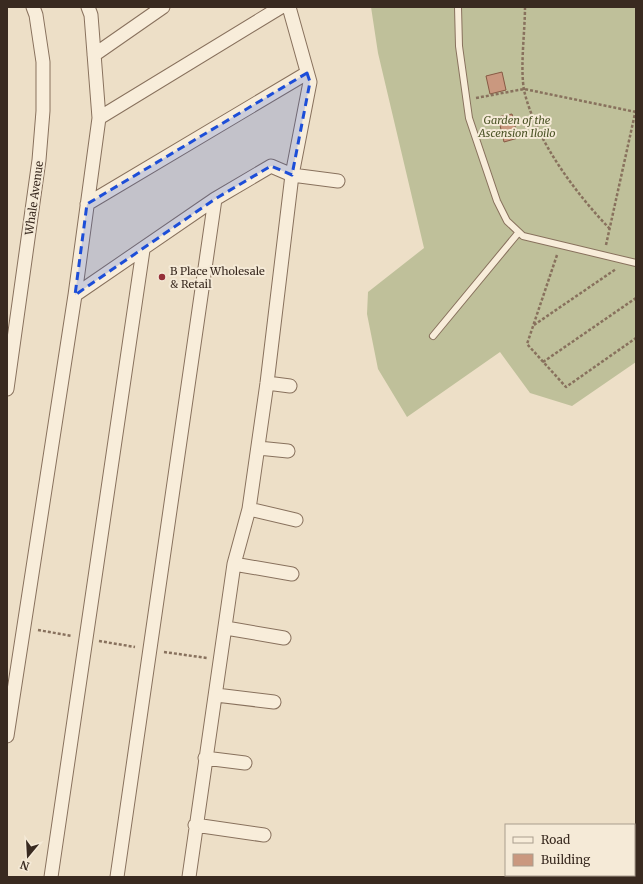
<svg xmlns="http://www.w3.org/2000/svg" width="643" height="884" viewBox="0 0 643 884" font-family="Merriweather,serif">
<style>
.cemetery{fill:#bfc09a}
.building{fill:#ca987f;stroke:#875944}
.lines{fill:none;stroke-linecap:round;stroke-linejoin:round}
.lane-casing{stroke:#88715d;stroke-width:8}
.street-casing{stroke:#88715d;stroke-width:15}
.path{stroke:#88715d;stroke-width:2.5;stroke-dasharray:3 2;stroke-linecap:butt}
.lane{stroke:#f8edda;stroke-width:6}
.street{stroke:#f8edda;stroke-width:13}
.marked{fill:#1d4ed8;fill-opacity:0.2;stroke:#1d4ed8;stroke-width:3;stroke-dasharray:8 5;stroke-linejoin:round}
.poi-dot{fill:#952f38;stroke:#f5ead7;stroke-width:1.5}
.labels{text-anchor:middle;stroke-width:4;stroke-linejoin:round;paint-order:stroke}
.park-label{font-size:11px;font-style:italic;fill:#4d5528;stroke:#f5ead7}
.street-label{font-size:11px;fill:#392a20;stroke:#f5ead7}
.poi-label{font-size:11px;fill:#392a20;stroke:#f5ead7;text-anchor:start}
</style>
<rect width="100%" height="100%" fill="#eddfc7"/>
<!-- cemetery -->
<path class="cemetery" d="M371 7H636V362L572 406 530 393 500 352 407 417 378 369 367 314 368 292 424 248 378 53Z"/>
<!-- building -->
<path class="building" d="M502 72 506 90 490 94 486 76Z
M512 114 518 138 504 142 498 117Z"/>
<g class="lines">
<defs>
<path id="lane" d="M458 7 459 46 469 118 497 201 507 221 523 236 636 263
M433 336 519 232"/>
<path id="street" d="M94 55 163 7
M99 118 281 7
M215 199 271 166 292 175 338 181
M87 204 307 73
M75 295 99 118 91 15 88 7
M267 383 290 386
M7 389 39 160 43 111V62L36 15 33 7
M258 448 288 451
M249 509 296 520
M234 564 292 574
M226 628 284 638
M216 695 274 702
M7 736 75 295 215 199 117 877
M205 758 245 763
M195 825 264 835
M51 877 143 250
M189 877 234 564 249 509 267 383 292 175 310 82 289 7"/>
</defs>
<!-- lane casing -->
<use href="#lane" class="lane-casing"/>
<!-- street casing -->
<use href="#street" class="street-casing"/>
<!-- path -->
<path class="path" d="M525 7C525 31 520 67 524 90 535 139 576 194 610 229
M476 98 524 89 636 112
M606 245 636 109
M557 255 527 344 566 387 636 338
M534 325 616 269
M543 362 636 298
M38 630 72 636
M99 641 135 647
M164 652 207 658"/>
<!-- lane -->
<use href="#lane" class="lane"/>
<!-- street -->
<use href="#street" class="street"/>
</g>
<!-- marked area -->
<path class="marked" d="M307 73 310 82 292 175 271 166 215 199 75 295 87 204Z"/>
<!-- markers -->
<circle class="poi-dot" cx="162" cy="277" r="4"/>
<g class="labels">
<!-- park labels -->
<g class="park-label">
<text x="517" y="124">Garden of the<tspan x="517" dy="13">Ascension Iloilo</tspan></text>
</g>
<!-- street labels -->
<g class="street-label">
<text transform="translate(34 198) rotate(-82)" y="4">Whale Avenue</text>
</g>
<!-- poi labels -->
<g class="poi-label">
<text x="170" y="275">B Place Wholesale<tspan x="170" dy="13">&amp; Retail</tspan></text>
</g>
</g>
<!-- border -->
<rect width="643" height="884" fill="none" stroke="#392a20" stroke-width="16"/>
<!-- legend -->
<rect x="505" y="824" width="130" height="52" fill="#f5ead7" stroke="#aa9d8e"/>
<rect x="513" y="837" width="20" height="6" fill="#f8edda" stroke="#aa9d8e"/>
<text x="541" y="844" font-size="12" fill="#392a20">Road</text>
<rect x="513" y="854" width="20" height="12" fill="#ca987f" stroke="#aa9d8e"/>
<text x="541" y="864" font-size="12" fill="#392a20">Building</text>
<!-- north arrow -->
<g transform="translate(28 856) rotate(198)" stroke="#f5ead7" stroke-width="3" paint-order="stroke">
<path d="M0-3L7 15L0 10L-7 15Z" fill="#392a20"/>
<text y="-6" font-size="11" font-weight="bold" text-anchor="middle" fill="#392a20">N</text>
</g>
</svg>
